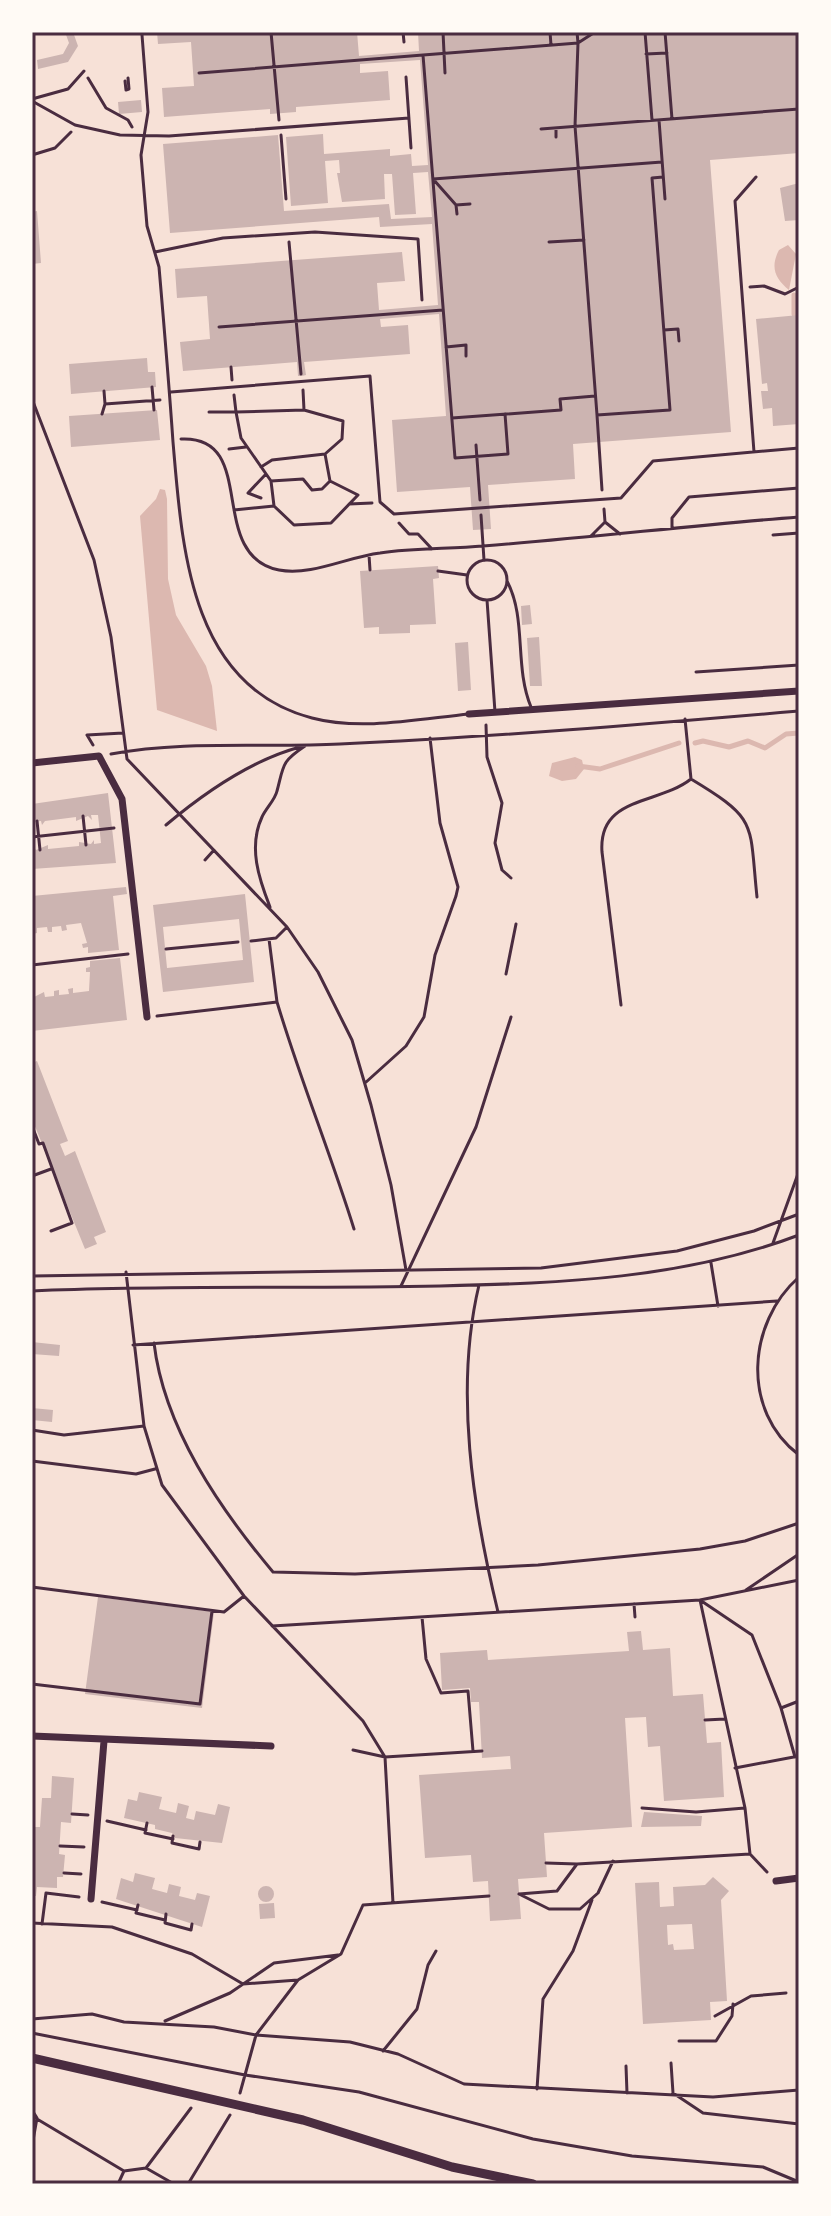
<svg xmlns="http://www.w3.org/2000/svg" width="831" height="2216" viewBox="0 0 831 2216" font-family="'Alegreya Sans',sans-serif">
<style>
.water{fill:#dcb8b0}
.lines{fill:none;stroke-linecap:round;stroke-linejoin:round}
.stream{stroke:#dcb8b0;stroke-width:5}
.building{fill:#ccb4b1;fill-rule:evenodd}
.path{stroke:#4a2c40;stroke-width:3}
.service{stroke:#4a2c40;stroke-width:3}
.minor{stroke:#4a2c40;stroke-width:7}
.tertiary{stroke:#4a2c40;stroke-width:9}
.neatline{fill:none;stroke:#4a2c40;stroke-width:3}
</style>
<rect width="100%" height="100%" fill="#f7e1d7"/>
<!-- water -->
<path class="water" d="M788 245 796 254 789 290C775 279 770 267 779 250Z
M160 489 165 490 167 499 168 579 176 615 206 666 212 686 217 731 157 710 140 516 156 499Z
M575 757 582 760 584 769 576 779 562 781 549 776 552 763Z"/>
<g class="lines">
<!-- stream -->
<path class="stream" d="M794 314V295L799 297
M695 743 703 741 729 747 748 741 765 748 786 734 799 733
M578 766 600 769 679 743"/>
</g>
<!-- building -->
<path class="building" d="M65 32H73L78 46 68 62 38 69 37 60 63 54 69 43Z
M157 32H357L359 56 419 51 418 32H799V153L710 160 731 432 573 444 575 479 488 485 491 529 473 530 470 487 397 492 392 420 446 416 439 314 380 319 381 327 408 325 410 354 304 362 306 375 302 376H298L297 362 183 371 180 342 210 339 207 296 177 298 175 269 402 252 405 281 377 283 379 310 438 305 432 224 380 227 379 217 170 233 163 144 278 135 284 211 389 204 391 219 432 217 428 172 413 173 416 214 395 215 392 174H384L385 199 342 202 337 173H340L339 160 325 161 328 203 291 206 286 137 323 134 324 154 390 149V156L411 154 412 166 428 165 420 60 360 64V73L388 71 390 100 296 107V112L270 114V109L164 117 162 88 194 86 191 42 158 44Z
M141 100 142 112 119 114 118 102Z
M799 183V220L785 221 780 188Z
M37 211 41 263 32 264V212Z
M799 315V424L773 426 772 408 763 409 761 391H768L767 383 762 384 756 319Z
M147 358 148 372H155L156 387 71 394 69 364Z
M157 410 160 440 71 447 69 416Z
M438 566 439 578 433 579 436 624 410 625V633L379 634V627L364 628 360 571Z
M530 605 532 624 522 625 521 606Z
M539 637 542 686H530L527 638Z
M468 642 471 690 458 691 455 643Z
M108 793 116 863 32 869 33 846 36 850 48 845V849L79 846V842L91 844 94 840V844L101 843 98 815H91L92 820 88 816 76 821V817L45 821 42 825 41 821 32 822V804Z
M126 887 127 894 113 896 119 950 88 953V947L83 948 82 944 87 943 81 923 66 925 67 930 62 931 61 926 52 927V932H48L47 927 37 928V933L33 934 32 896Z
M245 894 254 982 163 992 153 905ZM239 919 243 960 167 968 163 927Z
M120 958 127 1020 32 1031V998L44 992 45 997 54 996V991L59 990V995L69 994 68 989 73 988V993L89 991 90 972H86V968L90 967V961Z
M37 1061 68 1141 60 1144 65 1156 75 1151 106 1232 94 1237 97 1244 85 1249 32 1119V1063Z
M32 1342 60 1345 59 1356 32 1354Z
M32 1408 53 1410 52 1422 32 1420Z
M98 1597 214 1612 202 1708 85 1694Z
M641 1631 643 1650 670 1648 673 1696 703 1694 707 1743 721 1742 724 1797 664 1801 660 1746 648 1747 646 1717 625 1718 632 1827 544 1833 547 1877 518 1879 521 1919 490 1921 488 1881 473 1882 471 1855 425 1858 419 1775 511 1769 510 1756 482 1758 479 1702H471L470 1688 442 1690 440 1653 487 1650 488 1660 629 1651 627 1632Z
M52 1776 74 1778 71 1823 61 1822 59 1854 65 1855 63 1877H57V1888L37 1887 36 1896H32V1827H40L42 1798H51Z
M139 1792 162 1797 159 1809 176 1813 178 1803 189 1806 186 1818 194 1820 196 1811 215 1815 218 1804 230 1807 222 1843 175 1838 172 1833 155 1829V1825L124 1818 128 1799 137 1801Z
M644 1812 702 1816 701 1826 641 1827Z
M135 1873 155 1878 152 1889 167 1893 169 1884 181 1887 179 1896 195 1900 197 1893 210 1896 202 1927 116 1899 121 1878 133 1882Z
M713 1877 729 1891 721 1900 727 2001 710 2002 711 2020 643 2024 635 1883 659 1882 660 1907 674 1906 673 1887 705 1885ZM692 1924 694 1949 674 1950 673 1944 668 1945 667 1925Z
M258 1894a8 8 0 1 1 16 0a8 8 0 1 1-16 0Z
M274 1903 275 1918 260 1919 259 1904Z"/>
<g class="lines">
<!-- path -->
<path class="path" d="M271 32 279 120
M443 32 445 73
M550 32 551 45
M595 32 578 43 575 126 597 415 670 410 652 178 663 177
M645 32 652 120
M665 32 672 119
M646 54 667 53
M32 58V72
M199 73 423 55
M88 78 106 108 128 120 132 127
M125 81 126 90 129 89 128 78
M659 120 665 199
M556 128V137
M541 129 799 109
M281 135 286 199
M32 155 55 148 71 132
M433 179 662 162
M433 179 456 205 457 214
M456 205 470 204
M289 242 301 374
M549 242 584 240
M750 287 764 286 785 294 799 287
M219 327 443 310
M664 330 678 329 679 341
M446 347 466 345V356
M231 367 232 380
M152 387 154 410
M303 390 304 410
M104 391 105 404 160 400
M32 399 94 560 111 637 127 759 287 927 318 972 352 1040 371 1105 391 1185 406 1270
M209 412H236L234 395
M102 414 105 404
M505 414 508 454 455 458 423 55 578 43 577 32
M597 415 602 490
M452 418 561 410 560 399 595 396
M181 439C260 435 205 555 279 570 312 576 347 557 380 553 414 548 449 549 483 546 589 538 694 525 799 517
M476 445 480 500
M229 449 246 447
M261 467 272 460 325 454
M271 481 303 479 312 490 322 489 330 481
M261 498 248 493 266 474
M349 504 372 503
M604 509 605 522
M234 510 274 506 294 525 331 523 358 495 330 481 325 454 342 439 343 421 304 410 236 412 241 438 271 481 274 506
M481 515 484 560
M399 523 409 534H418L432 549
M672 528V518L689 497 799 488
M773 535 799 533
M591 536 605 522 620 534
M369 555 370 570
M438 571 467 575
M696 672 799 665
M685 719 691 779C759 820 749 822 757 897
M486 725 487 757 502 803 495 843 502 870 511 878
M93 745 87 735 123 733
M111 754C186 740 262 748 340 744 493 737 646 724 799 711
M83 816 86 845
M37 821 40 850
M166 825C204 793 252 760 300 747
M32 837 114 828
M205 860 214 850
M270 907C259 879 248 847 262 817 266 808 275 800 277 791 284 765 281 762 305 746
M251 941 276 938 287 927
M166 949 238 942
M32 965 128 954
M506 974 516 924
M277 1002C300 1079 330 1152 354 1229
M621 1005 602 852C598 796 658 805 691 779
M157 1016 277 1002 269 939
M365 1083 406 1046 424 1017 435 955 456 896 458 887 440 823 430 738
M32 1126 39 1144 43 1143 72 1223 51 1231
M32 1176 51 1169
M773 1243 799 1171
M711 1263 718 1306
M126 1272 144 1426 162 1485 244 1596 363 1721 385 1757 393 1903
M32 1276 541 1268 677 1251 754 1231 799 1214
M799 1277C747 1323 741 1411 799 1455
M479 1285C454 1390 473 1509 498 1612
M401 1286 476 1127 511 1017
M32 1291C168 1285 304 1289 440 1286 562 1283 683 1279 799 1235
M154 1343C164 1428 220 1509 273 1572L355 1574 538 1565 700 1549 745 1541 799 1523
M133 1345 777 1301
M32 1430 64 1435 144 1426
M32 1461 136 1474 155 1469
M32 1587 224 1612 244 1596
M746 1590 799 1554
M700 1600 752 1635 781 1708 799 1701
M700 1600 799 1580
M634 1604 635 1617
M422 1617 426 1659 441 1693 468 1691 473 1751
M272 1626 700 1600 745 1808 750 1854 767 1872
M32 1684 200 1704 212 1611
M781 1708 795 1757
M705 1720 725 1719
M353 1750 385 1757 482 1751
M735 1768 799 1756
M642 1808 696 1812 745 1808
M72 1814 88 1815
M107 1821 146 1830
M147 1823 145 1833 173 1839
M173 1836 172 1843 199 1849 200 1842
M60 1846 84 1847
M546 1863 577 1864
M64 1873 81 1874
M519 1894 557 1891 577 1864 750 1854
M519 1894 549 1909H580L598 1893 613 1861
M102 1902 137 1910
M138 1905 136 1913 165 1920
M166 1914 165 1923 191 1930 192 1924
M32 1923 112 1927 192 1954 243 1984 298 1980
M42 1924 46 1893 79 1897
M715 2016 751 1996 786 1993
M32 2019 92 2014 124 2022 214 2027 256 2035 350 2042 398 2054 464 2084 713 2097 799 2090
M165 2021 230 1993 274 1963 338 1955
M32 2033 245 2075 359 2092 533 2139 632 2156 763 2167 799 2182
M679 2041H716L732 2016 733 2004
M383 2051 417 2009 428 1965 436 1951
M671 2063 673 2093 703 2113 799 2124
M626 2066 627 2093
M537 2089 543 1999 573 1951 592 1900
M240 2093 256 2035 298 1980 341 1954 363 1905 489 1896
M32 2110 37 2118 32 2146
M32 2116 124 2171 146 2168 174 2184
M146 2168 191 2108
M118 2184 124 2171
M188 2184 230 2115"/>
<!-- service -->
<path class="service" d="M403 32 404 42
M142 35 148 112 141 155 147 226 159 267C164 325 169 384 173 442 182 546 189 686 312 718 361 731 419 719 469 714
M406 77 411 148
M32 99 68 89 84 71
M32 101 75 125 120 135 169 136 409 118
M155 252 223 238 315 232 418 239 422 300
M171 392 370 376 380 502 394 514 621 498 653 461 799 448
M754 452 735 201 756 177
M467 580a20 20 0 1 1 40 0a20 20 0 1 1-40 0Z
M507 581C527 619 514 666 531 707
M487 600 495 712"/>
<!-- minor -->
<path class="minor" d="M469 714 799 691
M32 763 99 756 122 799 147 1017
M32 1736 271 1746
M776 1881 799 1878
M91 1899 104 1741"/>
<!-- tertiary -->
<path class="tertiary" d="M32 2058 303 2120 452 2167 533 2184"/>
</g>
<!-- border -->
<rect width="831" height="2216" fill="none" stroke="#fffaf5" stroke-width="68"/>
<rect x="34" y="34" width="763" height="2148" class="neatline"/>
</svg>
